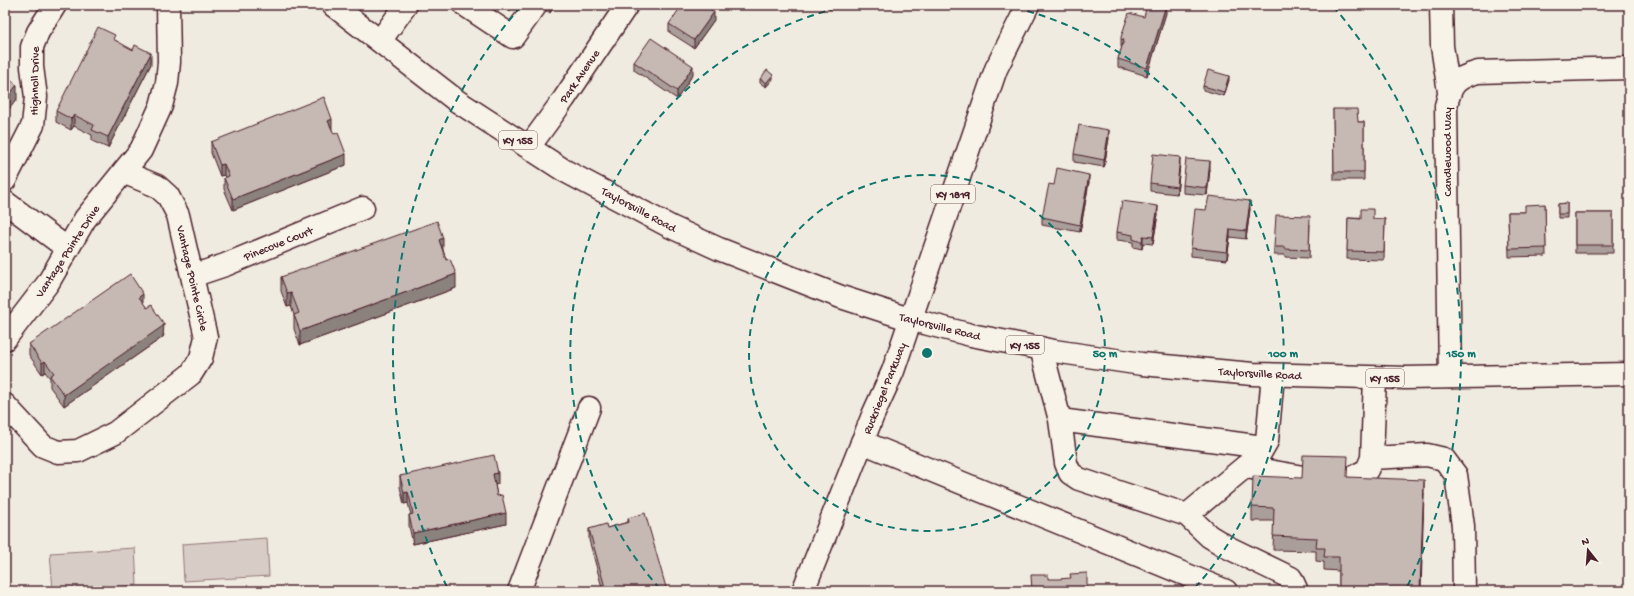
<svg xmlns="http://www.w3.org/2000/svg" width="1634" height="596" viewBox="0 0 1634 596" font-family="'Gochi Hand',sans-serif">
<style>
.grass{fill:#d8cdc6;stroke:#917678}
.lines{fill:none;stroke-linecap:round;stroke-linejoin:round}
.minor-casing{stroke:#4a1f2b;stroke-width:25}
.major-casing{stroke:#4a1f2b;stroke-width:25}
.minor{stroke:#f7f3e8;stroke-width:22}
.major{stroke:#f7f3e8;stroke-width:22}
.wall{fill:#aa9e9a;stroke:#4a1f2b}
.shaded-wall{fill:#8b817d;stroke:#4a1f2b}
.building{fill:#c6b8b3;stroke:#4a1f2b}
.ring{fill:none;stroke:#0f766e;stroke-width:2;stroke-dasharray:7 5}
.labels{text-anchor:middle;stroke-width:4;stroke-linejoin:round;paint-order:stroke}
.shield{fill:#f7f3e8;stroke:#7e5f64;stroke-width:1}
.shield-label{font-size:11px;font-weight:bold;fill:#4a1f2b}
.street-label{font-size:12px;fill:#4a1f2b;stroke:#f7f3e8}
.centre{fill:#0f766e;stroke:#f7f3e8;stroke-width:2}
.ring-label{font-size:12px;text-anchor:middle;font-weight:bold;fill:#0f766e;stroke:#f7f3e8;stroke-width:4;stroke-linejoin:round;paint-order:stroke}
</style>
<rect width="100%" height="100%" fill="#f0ebe0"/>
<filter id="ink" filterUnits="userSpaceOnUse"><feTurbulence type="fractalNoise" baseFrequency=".025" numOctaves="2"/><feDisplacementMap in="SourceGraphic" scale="8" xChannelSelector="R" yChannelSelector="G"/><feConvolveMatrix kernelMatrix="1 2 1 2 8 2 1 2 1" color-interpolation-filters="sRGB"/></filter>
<g filter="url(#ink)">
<!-- grass -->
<path class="grass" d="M267 538 269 576 184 581 182 544Z
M135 548 137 585 53 590 50 553Z"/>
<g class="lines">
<defs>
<path id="minor" d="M465 5 513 37 536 5
M1441 5 1442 46 1449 92
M380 41 406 5
M529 147 564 99 627 5
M5 180 33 125 36 97 32 67V47L38 32 55 5
M5 202 68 249
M192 276 225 265 363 208
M5 339 48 283 85 219 141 150 161 106 167 83 169 62 168 5
M1041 348 1060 420 1066 463 1070 473 1079 479 1187 515 1209 536 1227 547 1291 578 1296 589V591
M1450 377 1446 106C1451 83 1456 78 1478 72L1629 68
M5 405 43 446 58 452 78 451 115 433 191 374 201 358 206 337 178 215 168 196 157 186 123 172
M1060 420 1263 447
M862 442 1226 591
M1372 458 1427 455 1444 459 1456 475 1463 526 1464 591
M1246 467 1303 477
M1347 480 1367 470 1372 458 1375 378
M1187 515 1259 455 1267 441 1273 375
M519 591 589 408"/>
<path id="major" d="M333 5 457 101 565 171 671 227 719 249 841 297 909 319 971 335 1054 351 1142 364 1253 374 1406 378 1629 374
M803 591 873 415 893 371 996 69 1028 5"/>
</defs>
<!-- minor casing -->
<use href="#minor" class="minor-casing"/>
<!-- major casing -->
<use href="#major" class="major-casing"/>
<!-- minor -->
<use href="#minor" class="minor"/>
<!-- major -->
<use href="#major" class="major"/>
</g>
<!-- wall -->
<path class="wall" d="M484 5H493L490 9Z
M500 5H514L509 11Z
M539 5H555L550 13Z
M1560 5H1583L1561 7Z
M1166 13 1147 76 1118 67V59L1122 47H1121V39L1144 17Z
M714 20 694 48 669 32V24Z
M115 40 151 64 108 148 92 141V135L74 126 71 130 56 122V111Z
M634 62 693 74 677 99 634 70Z
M5 75 17 99 6 113 5 112Z
M760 79H773L766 87 760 83Z
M1229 80 1224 96 1203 90V86Z
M1333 109 1358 122H1364V180H1334Z
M332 130 346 165 233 210 224 189V178H225L224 175 220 176 211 153V142Z
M1109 138 1104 167 1074 162V154Z
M1180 164 1177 194 1150 191V183Z
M1210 169 1207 195 1183 193V185Z
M1089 182 1080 232 1042 225V217L1054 185Z
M1567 203V218H1558V204Z
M1545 204 1546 256 1509 257 1508 212H1525Z
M1250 209 1246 239 1230 237 1227 260 1191 256V248L1206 210Z
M1575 213H1613V253H1575Z
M1158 214 1153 244 1143 243 1142 249 1133 247V242L1117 240V232Z
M1348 218 1385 219 1384 260 1347 259Z
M1310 224 1309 258 1285 257V255H1274V247Z
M443 250 456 288 300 345 294 329V315L291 306 287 307 281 291V277Z
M143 303 164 335 163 337 64 406 50 387V378L45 372 42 374 29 355V344Z
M400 476 498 484H495L497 496 506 524 413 544 409 526V515H411L408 503 404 504 400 487Z
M1347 477 1424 493 1421 591H1339V571L1324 570V562L1316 561V551L1273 550 1274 521H1252V507L1302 478Z
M628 518 667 591H603L589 540V529L607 528 628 522Z"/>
<!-- shaded-wall -->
<path class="shaded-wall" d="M490 5H493L490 9Z
M509 5H514L509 11Z
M550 5H555L550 13Z
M1166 5V13L1147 76V68Z
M714 12V20L694 48V40Z
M151 53V64L108 148V137Z
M693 66V74L677 99V91Z
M773 75V79L766 87V83Z
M1229 76V80L1224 96V92Z
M17 85V99L6 113V99Z
M74 115V126L71 130V119Z
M332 119V130L328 132V121Z
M1109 130V138L1104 167V160Z
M346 154V165L233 210V199Z
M1180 157V164L1177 194V187Z
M1210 161V169L1207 195V188Z
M224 164V175L220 176V165Z
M1089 175V182L1080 232V225Z
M1250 201V209L1246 239V231Z
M1158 206V214L1153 244V237Z
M1230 229V237L1227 260V252Z
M1143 236V243L1142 249V241Z
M443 238V251L439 240Z
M456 274V288L300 345V331Z
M291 292V306L287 307V293Z
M143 294V305L139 297Z
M164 324 163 337 64 406V395Z
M45 361V372L42 374V363Z
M498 473V484L493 485V474Z
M1424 480V493L1420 591Z
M408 492V503L404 504V493Z
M506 513V524L413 544V533Z"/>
<!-- building -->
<path class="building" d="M682 5H704L714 12 694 40 669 24Z
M1147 5H1166L1147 68 1118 59 1124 40 1121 39V37L1129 13 1144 17Z
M98 27 115 35 113 39 133 50 135 45 151 53 108 137 92 130 94 125 74 115 71 119 56 111Z
M651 38 693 66 677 91 634 62Z
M767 70 773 75 766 83 760 79Z
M1208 70 1229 76 1224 92 1203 86Z
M5 75 17 85 6 99 5 98Z
M324 97 332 119 328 121 334 134 338 133 346 154 233 199 224 178 229 176 224 164 220 165 211 142Z
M1333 109H1357L1358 122H1364V172H1334Z
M1079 125 1109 130 1104 160 1074 154Z
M1153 154 1180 157 1177 187 1150 183Z
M1186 159 1210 161 1207 188 1183 185Z
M1057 168 1089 175 1080 225 1042 217 1049 184 1054 185Z
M1209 196 1250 201 1246 231 1230 229 1227 252 1191 248 1195 209 1206 210Z
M1122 201 1158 206 1153 237 1143 236 1142 241H1138L1133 239V235L1117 232Z
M1567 203V214H1558V204Z
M1545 204 1546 248 1509 249 1508 212H1525V205Z
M1361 209H1373V219H1385L1384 252 1347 251 1348 218 1361 219Z
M1575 213H1613V245H1575Z
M1276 215 1310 216 1309 250 1285 249V247H1274Z
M437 221 443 238 439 240 446 260 450 259 456 274 300 331 294 315 299 313 291 292 287 293 281 277Z
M130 274 143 294 139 297 147 308 151 305 164 324 163 326 64 395 50 376 54 373 50 368 45 361 42 363 29 344Z
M494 455 498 473 493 474 497 496 502 495 506 513 413 533 409 515 413 514 410 499 408 492 404 493 400 476Z
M1303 455 1348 456 1347 477 1424 480 1420 590 1339 588V557H1324L1325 548H1316L1317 538 1273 536 1274 508 1252 507 1253 476 1302 478Z
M645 513 667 591H606L589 529 606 524 607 528 629 522 628 518Z
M1087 573V591H1032L1031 575H1048V579H1058L1071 578 1070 574Z"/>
</g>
<!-- distance rings -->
<g class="ring">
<circle cx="927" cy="353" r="178"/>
<path d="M660 589A356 356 0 0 1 850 5M1004 5A356 356 0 0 1 1194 589"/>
<path d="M447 587A534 534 0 0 1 521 6M1333 6A534 534 0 0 1 1407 587"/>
</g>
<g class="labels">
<!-- shield labels -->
<g class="shield">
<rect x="499" y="131" width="38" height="18" rx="3"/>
<rect x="931" y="185" width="44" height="18" rx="3"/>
<rect x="1006" y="336" width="38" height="18" rx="3"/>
<rect x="1366" y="369" width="38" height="18" rx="3"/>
</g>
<g class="shield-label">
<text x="518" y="144">KY 155</text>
<text x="953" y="198">KY 1819</text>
<text x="1025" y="349">KY 155</text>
<text x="1385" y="382">KY 155</text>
</g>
<!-- street labels -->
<g class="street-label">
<text transform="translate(579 76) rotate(-56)" y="4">Park Avenue</text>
<text transform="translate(34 81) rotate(-89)" y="4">Highnoll Drive</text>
<text transform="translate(1447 152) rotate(-90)" y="4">Candlewood Way</text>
<text transform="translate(639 209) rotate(28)" y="4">Taylorsville Road</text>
<text transform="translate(278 243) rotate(-22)" y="4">Pinecove Court</text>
<text transform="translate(67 251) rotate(-57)" y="4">Vantage Pointe Drive</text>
<text transform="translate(193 278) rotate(77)" y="4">Vantage Pointe Circle</text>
<text transform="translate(940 326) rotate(14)" y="4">Taylorsville Road</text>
<text transform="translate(1260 373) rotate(3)" y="4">Taylorsville Road</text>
<text transform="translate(884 388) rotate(-68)" y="4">Ruckriegel Parkway</text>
</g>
</g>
<circle cx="927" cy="353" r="6" class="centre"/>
<g class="ring-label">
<text x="1105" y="357">50 m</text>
<text x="1283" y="357">100 m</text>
<text x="1461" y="357">150 m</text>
</g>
<!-- margin -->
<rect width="1634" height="596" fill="none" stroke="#f7f3e8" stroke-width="20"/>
<rect x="10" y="10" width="1614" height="576" fill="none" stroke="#4a1f2b" stroke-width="1.5" filter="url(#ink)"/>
<!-- north arrow -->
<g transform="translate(1588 550) rotate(343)" stroke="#f7f3e8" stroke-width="3" paint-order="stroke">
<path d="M0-3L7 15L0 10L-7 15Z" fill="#4a1f2b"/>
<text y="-6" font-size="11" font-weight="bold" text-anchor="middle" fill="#4a1f2b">N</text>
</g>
</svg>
